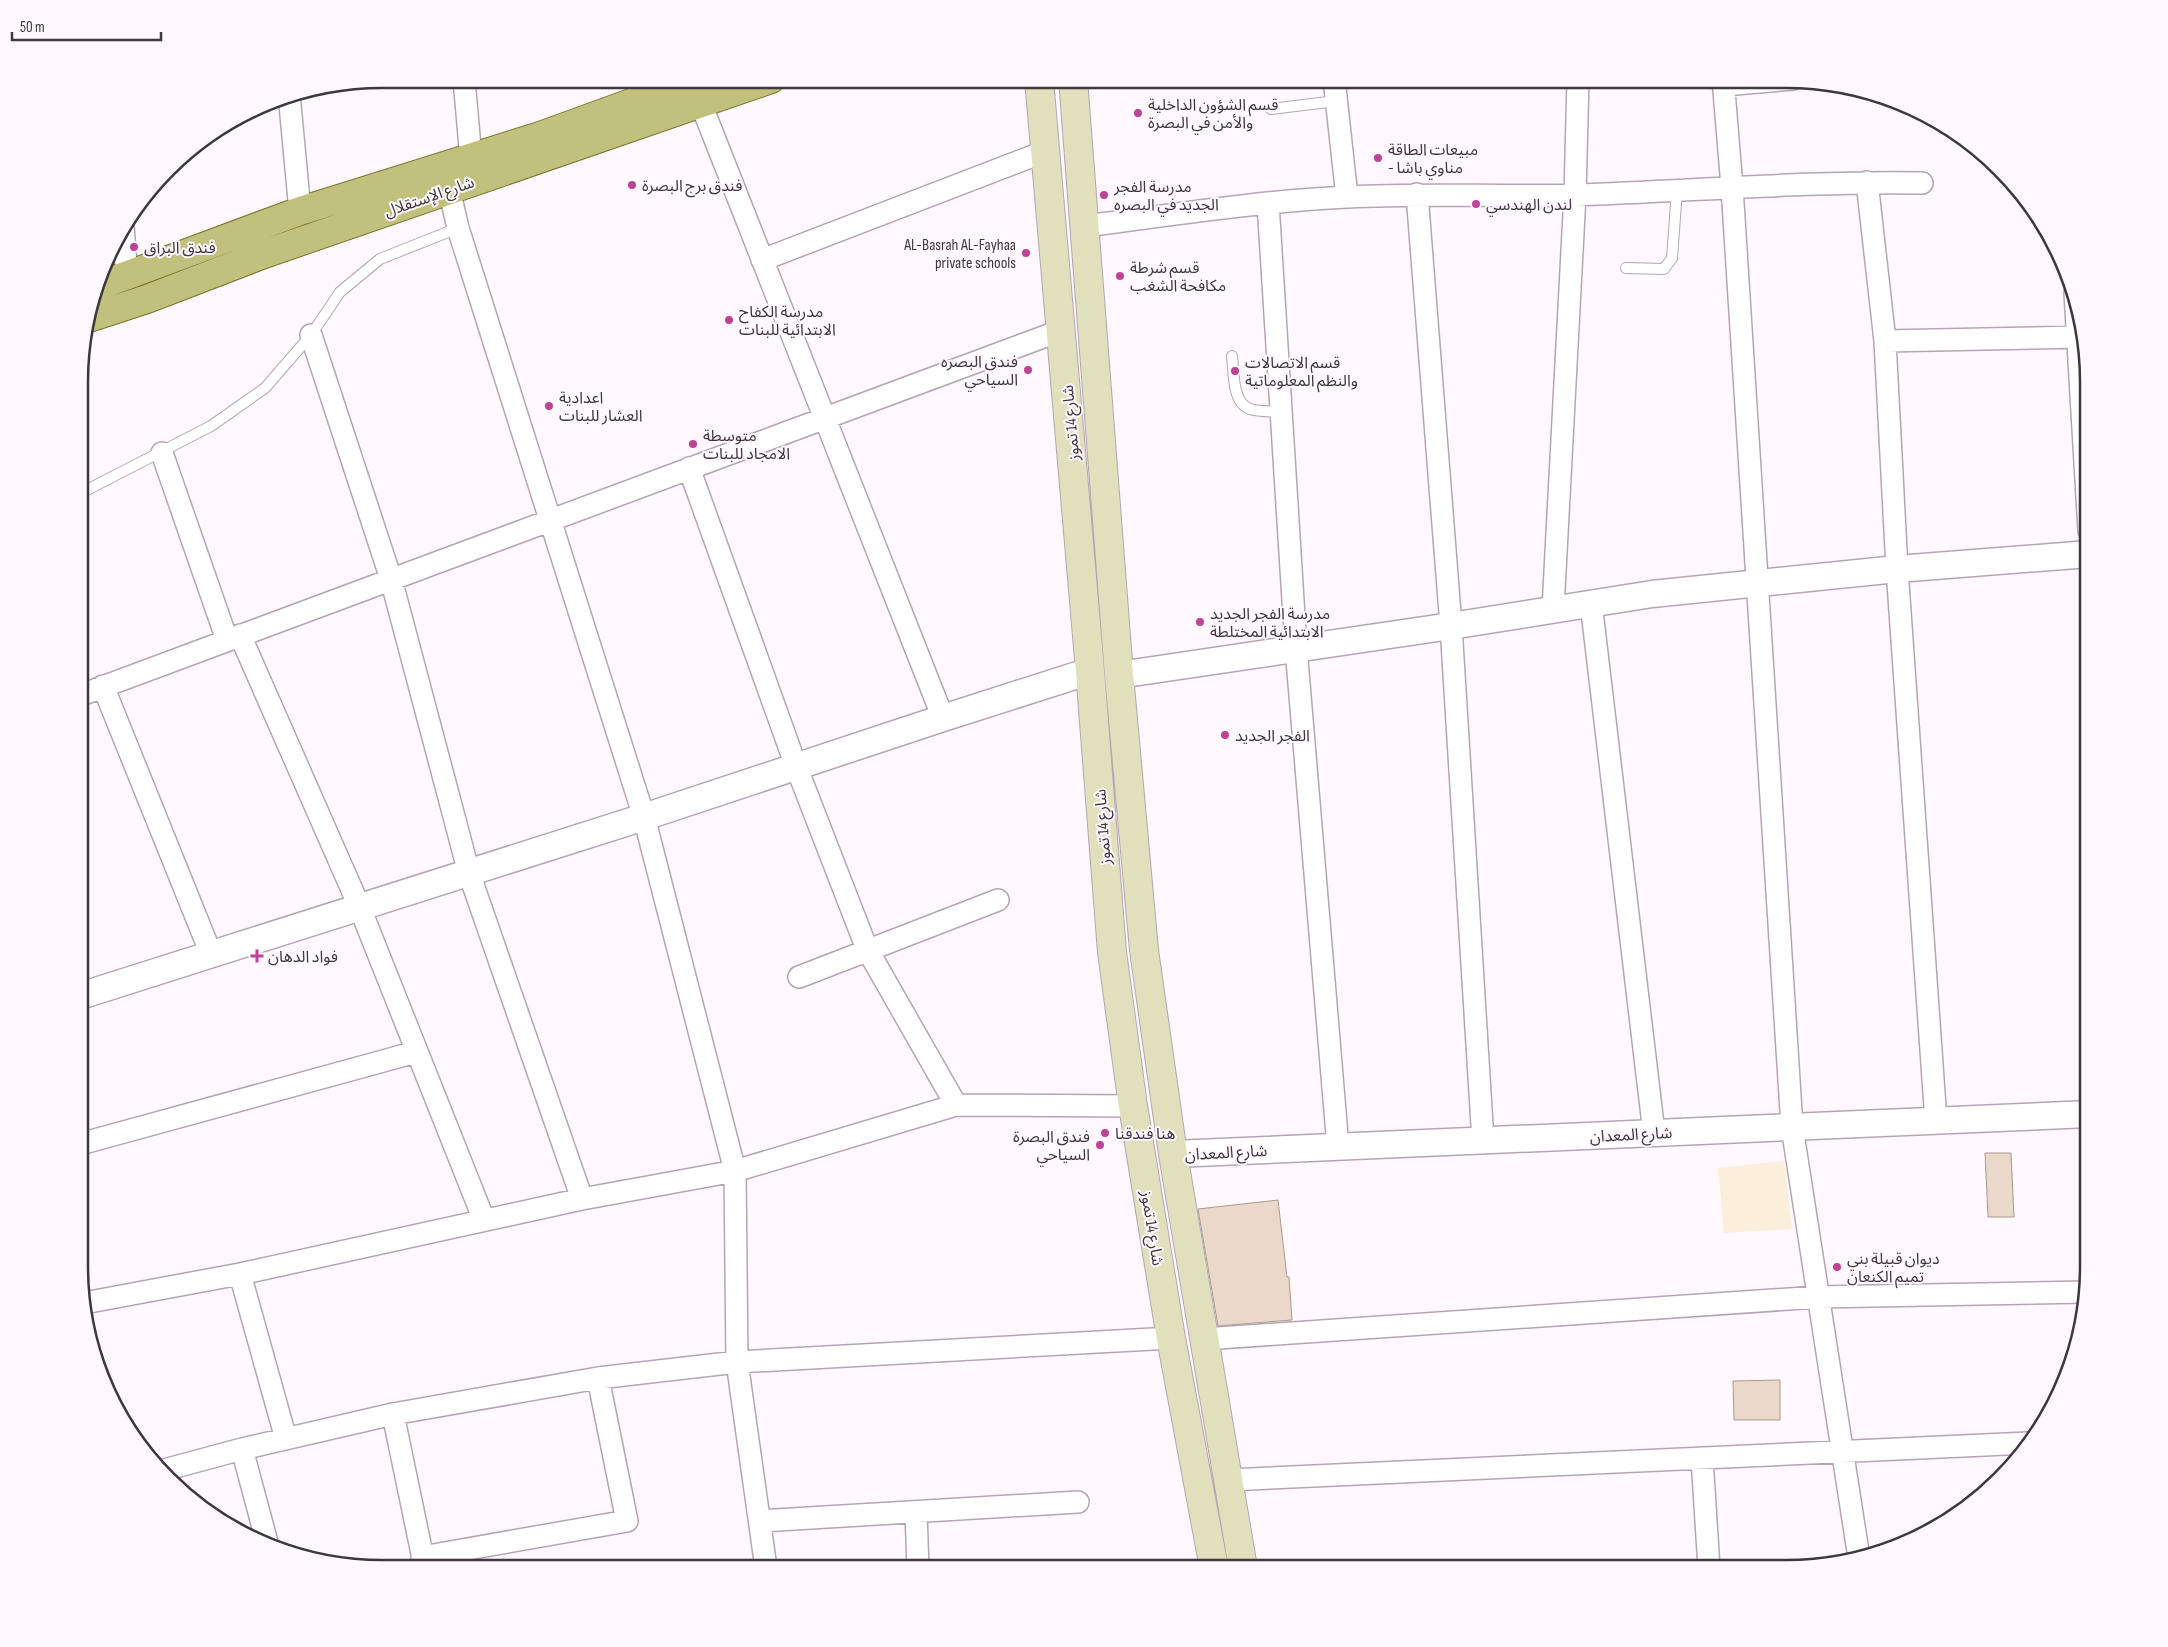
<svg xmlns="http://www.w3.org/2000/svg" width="2168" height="1647" viewBox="0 0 2168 1647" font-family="'Sofia Sans Condensed','Noto Sans Arabic',sans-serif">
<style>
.commercial{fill:#fbefdb}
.building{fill:#ead8ca;stroke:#aa9a8c}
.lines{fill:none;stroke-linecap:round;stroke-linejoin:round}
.service-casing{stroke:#b5a5b4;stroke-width:12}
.minor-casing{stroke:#b5a5b4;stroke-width:24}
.tertiary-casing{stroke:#b5a5b4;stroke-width:29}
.secondary-casing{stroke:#b5a5b4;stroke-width:30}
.primary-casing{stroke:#78752d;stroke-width:30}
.service{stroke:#fff;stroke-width:10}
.minor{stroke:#fff;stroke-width:21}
.tertiary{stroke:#fff;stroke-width:26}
.secondary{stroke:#e0e0bd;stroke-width:28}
.primary{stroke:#c1c07c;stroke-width:28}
.poi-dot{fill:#be4395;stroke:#fff8ff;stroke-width:2}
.labels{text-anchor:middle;stroke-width:4;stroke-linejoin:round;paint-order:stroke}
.poi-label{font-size:16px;fill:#3e373e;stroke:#fff8ff;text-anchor:start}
.street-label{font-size:16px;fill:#3e373e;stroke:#fff8ff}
.rim{fill:none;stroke:#3e373e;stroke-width:2.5}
</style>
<rect width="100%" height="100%" fill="#fff8ff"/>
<!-- commercial -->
<path class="commercial" d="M1784 1161 1792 1229 1724 1233 1718 1168Z"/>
<!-- building -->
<path class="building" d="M1985 1153H2011L2014 1217H1988Z
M1278 1200 1287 1277H1289L1292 1320 1218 1326 1198 1209Z
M1780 1380V1420H1734L1733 1381Z"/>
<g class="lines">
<defs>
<path id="service" d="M1271 109 1336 101
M1626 268 1664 269 1672 258 1677 190
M1232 356C1234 372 1232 403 1250 409 1259 412 1272 411 1281 412
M81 493 211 426 265 388 311 335 340 292 380 259 458 228"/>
<path id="minor" d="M464 79 471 159
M1334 79 1347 197
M1723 79 1732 187 1792 1127 1859 1558
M1724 85 1793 79
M289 94 300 211
M701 104 943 718
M1867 182 1885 341 1897 569 1936 1121
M449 189 458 228 644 817 735 1171 737 1362 766 1568
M1417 194 1451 626 1483 1141
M1268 203 1296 648 1338 1147
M123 226 127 276
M1084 226C1172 215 1260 201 1348 197 1424 193 1500 197 1576 195 1692 191 1807 181 1922 183
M762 260 1046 151
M2075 293 2089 531
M311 335 391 579 469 873 582 1199
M1885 341 2078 337
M162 453 227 640
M689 468 796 766 867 949 956 1105
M1591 603 1654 1133
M1553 609 1575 195 1578 79
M240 635 360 908 484 1220
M103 686 211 954
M81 695 1062 330
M799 977 998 900
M80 1144 416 1052
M240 1274 286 1439
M84 1303 240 1274 582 1199 735 1171 956 1105 1133 1106
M1204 1339 1818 1297 2087 1292
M393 1414 425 1568
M242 1449 268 1546
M1702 1458 1709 1568
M164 1470 242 1449 393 1414 598 1378 737 1362 1171 1338
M1229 1480 2028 1443
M916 1512 918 1568
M760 1521 1078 1502
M422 1557 627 1521 598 1378"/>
<path id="tertiary" d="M1119 675 1451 626 1652 594 1897 569 2089 554
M80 996 644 817 943 718 1090 671
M1173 1154 2089 1114"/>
<path id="secondary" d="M1039 79 1090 671 1112 952 1133 1106 1171 1338 1214 1568
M1073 79 1119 675 1144 950 1173 1154 1243 1568"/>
<path id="primary" d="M101 285 300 211 540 136 697 79
M89 318 147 299 264 254 771 79"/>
</defs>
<!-- service casing -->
<use href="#service" class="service-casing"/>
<!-- minor casing -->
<use href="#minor" class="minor-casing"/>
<!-- tertiary casing -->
<use href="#tertiary" class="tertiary-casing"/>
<!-- secondary casing -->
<use href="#secondary" class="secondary-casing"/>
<!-- primary casing -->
<use href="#primary" class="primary-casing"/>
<!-- service -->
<use href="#service" class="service"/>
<!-- minor -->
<use href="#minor" class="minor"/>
<!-- tertiary -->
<use href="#tertiary" class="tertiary"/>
<!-- secondary -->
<use href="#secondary" class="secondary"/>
<!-- primary -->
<use href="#primary" class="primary"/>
</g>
<!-- markers -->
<g class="poi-dot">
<circle cx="1138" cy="113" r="5"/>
<circle cx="1378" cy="158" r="5"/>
<circle cx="632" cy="185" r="5"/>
<circle cx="1104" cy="195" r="5"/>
<circle cx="1476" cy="204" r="5"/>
<circle cx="134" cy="247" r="5"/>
<circle cx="1026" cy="253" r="5"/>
<circle cx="1120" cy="276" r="5"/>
<circle cx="729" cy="320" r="5"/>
<circle cx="1028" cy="370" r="5"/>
<circle cx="1235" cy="371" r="5"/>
<circle cx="549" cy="406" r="5"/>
<circle cx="693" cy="444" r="5"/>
<circle cx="1200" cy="622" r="5"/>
<circle cx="1225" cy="735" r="5"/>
<path d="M254.5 948.5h5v5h5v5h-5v5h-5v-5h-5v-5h5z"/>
<circle cx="1105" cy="1133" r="5"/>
<circle cx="1100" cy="1145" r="5"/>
<circle cx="1837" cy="1267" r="5"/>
</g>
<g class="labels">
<!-- poi labels -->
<g class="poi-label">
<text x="1148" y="110">قسم الشؤون الداخلية<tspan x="1148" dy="18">والأمن في البصرة</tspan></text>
<text x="1388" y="155">مبيعات الطاقة<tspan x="1388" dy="18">- مناوي باشا</tspan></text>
<text x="642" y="191">فندق برج البصرة</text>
<text x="1114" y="192">مدرسة الفجر<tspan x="1114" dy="18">الجديد في البصره</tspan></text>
<text x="1486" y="210">لندن الهندسي</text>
<text x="1016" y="250" text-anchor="end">AL-Basrah AL-Fayhaa<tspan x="1016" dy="18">private schools</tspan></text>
<text x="144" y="253">فندق البراق</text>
<text x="1130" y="273">قسم شرطة<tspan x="1130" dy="18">مكافحة الشغب</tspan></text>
<text x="739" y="317">مدرسة الكفاح<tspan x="739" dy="18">الابتدائية للبنات</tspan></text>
<text x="1018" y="367" text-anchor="end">فندق البصره<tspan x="1018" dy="18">السياحي</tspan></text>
<text x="1245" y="368">قسم الاتصالات<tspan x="1245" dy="18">والنظم المعلوماتية</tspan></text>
<text x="559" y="403">اعدادية<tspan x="559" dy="18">العشار للبنات</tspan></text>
<text x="703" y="441">متوسطة<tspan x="703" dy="18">الامجاد للبنات</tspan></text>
<text x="1210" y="619">مدرسة الفجر الجديد<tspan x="1210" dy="18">الابتدائية المختلطة</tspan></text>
<text x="1235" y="741">الفجر الجديد</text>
<text x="268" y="962">فواد الدهان</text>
<text x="1115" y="1139">هنا فندقنا</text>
<text x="1090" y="1142" text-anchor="end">فندق البصرة<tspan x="1090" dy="18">السياحي</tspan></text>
<text x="1847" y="1264">ديوان قبيلة بني<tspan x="1847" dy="18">تميم الكنعان</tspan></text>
</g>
<!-- street labels -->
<g class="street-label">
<text transform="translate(429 196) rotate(-19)" y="6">شارع الإستقلال</text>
<text transform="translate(1070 423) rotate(-95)" y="6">شارع 14 تموز</text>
<text transform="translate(1102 827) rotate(-94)" y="6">شارع 14 تموز</text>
<text transform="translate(1631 1134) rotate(-3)" y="6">شارع المعدان</text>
<text transform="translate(1226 1152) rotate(-3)" y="6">شارع المعدان</text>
<text transform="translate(1153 1228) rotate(81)" y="6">شارع 14 تموز</text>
</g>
</g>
<!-- crop -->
<path d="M0 0H2168V1647H0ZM382 88H1786A294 294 0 0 1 2080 382V1266A294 294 0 0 1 1786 1560H382A294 294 0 0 1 88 1266V382A294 294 0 0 1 382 88Z" fill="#fff8ff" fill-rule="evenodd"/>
<path class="rim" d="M382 88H1786A294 294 0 0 1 2080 382V1266A294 294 0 0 1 1786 1560H382A294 294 0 0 1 88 1266V382A294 294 0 0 1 382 88Z"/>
<!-- scale -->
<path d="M12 32v8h149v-8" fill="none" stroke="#3e373e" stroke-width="2.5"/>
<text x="20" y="32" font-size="15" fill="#3e373e" stroke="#fff8ff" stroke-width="4" paint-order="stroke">50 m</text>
</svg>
